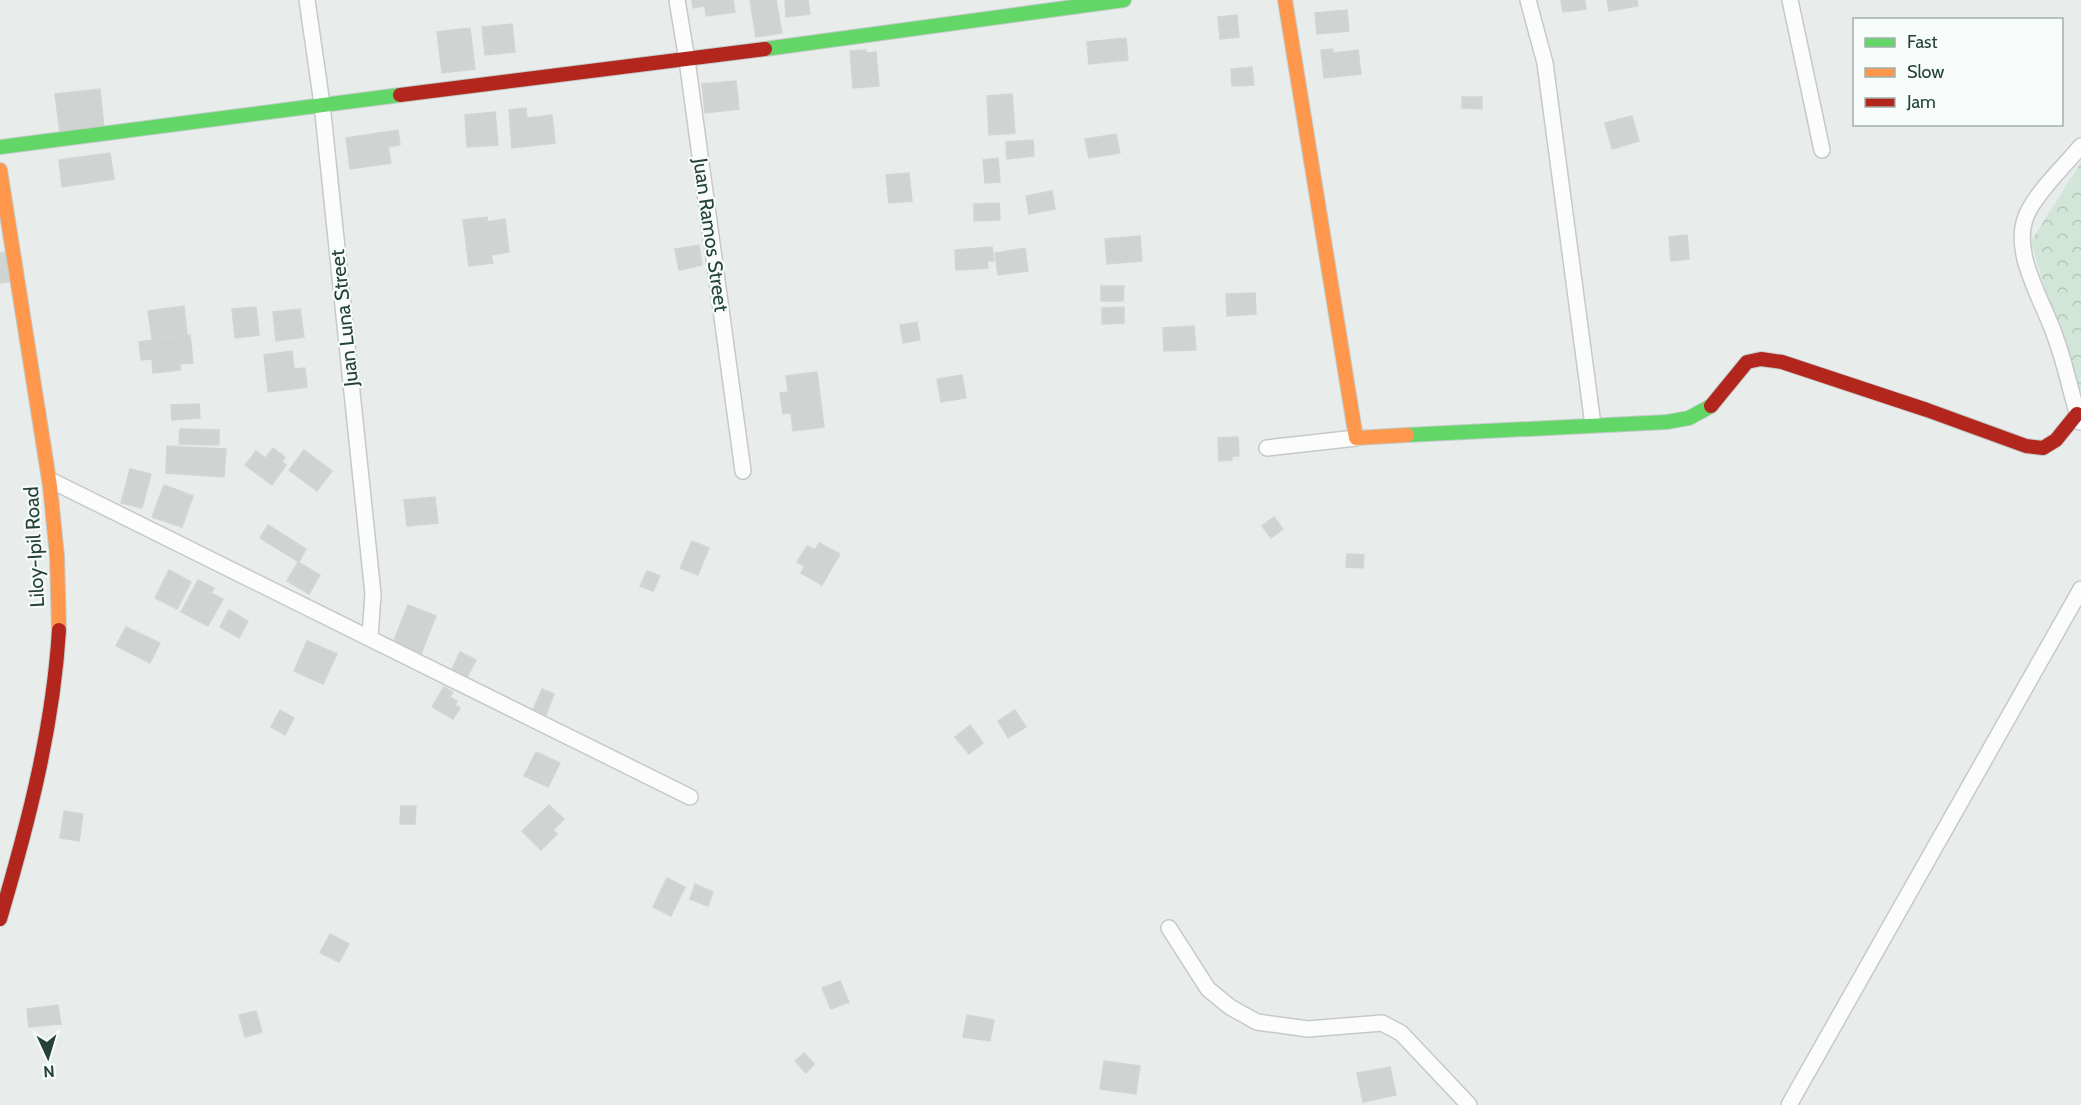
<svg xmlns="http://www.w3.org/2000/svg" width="2081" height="1105" viewBox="0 0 2081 1105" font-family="Cabin,sans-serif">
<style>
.forest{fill:url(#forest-crowns)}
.building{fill:#cfd4d2;stroke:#d1d6d4;stroke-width:1.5}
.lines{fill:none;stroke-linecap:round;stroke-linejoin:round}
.street-casing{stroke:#c5cac8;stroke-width:18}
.fast-casing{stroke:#c3cbc8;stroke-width:16}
.slow-casing{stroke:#c3cbc8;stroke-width:16}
.jam-casing{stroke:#c3cbc8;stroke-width:16}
.street{stroke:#fcfcfc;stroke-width:15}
.fast{stroke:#63d668;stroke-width:14}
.slow{stroke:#ff974d;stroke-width:14}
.jam{stroke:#b3261e;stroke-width:14}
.labels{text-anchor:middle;stroke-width:4.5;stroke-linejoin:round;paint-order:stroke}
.street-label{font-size:20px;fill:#24423a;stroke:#f7fbf9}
</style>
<defs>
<pattern id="forest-crowns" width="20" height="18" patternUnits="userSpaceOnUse" patternTransform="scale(1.5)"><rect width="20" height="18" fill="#d1e6d8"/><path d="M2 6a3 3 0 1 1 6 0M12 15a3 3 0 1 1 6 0" fill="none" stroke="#b3c6ba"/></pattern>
</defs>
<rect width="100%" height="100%" fill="#e8edeb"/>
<!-- forest -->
<path class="forest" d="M2081 162V413L2031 241Z"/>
<!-- building -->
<path class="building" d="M692 0H733L735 12 706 16 705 6 693 8Z
M750 0H776L782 33 756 37Z
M785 0H808L810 14 786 17Z
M1561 0H1585L1586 9 1563 12Z
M1607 0H1637L1638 6 1609 11Z
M1347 10 1349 31 1317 34 1315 13Z
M1237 15 1239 37 1220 39 1218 17Z
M512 24 515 52 485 55 482 27Z
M470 28 475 69 442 73 437 32Z
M1126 38 1128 60 1089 64 1087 42Z
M1333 49V53L1358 50 1361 74 1324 78 1321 50Z
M866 50 867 53 876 52 879 86 853 88 850 51Z
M1252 67 1254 85 1232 86 1231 69Z
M736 81 739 109 705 113 702 84Z
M100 89 104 128 60 133 55 94Z
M1012 94 1015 133 989 135 987 96Z
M1462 97H1482V109L1462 108Z
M526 108 527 118 552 115 555 143 512 148 509 110Z
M495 112 498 145 467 147 465 115Z
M1632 116 1639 141 1612 149 1605 123Z
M398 130 400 145 388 147 391 163 350 169 346 138Z
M1116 134 1120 153 1089 158 1085 139Z
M1033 140 1034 156 1007 159 1006 142Z
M110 153 114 179 62 187 59 160Z
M998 158 1000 182 985 183 983 160Z
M909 173 912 201 889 203 886 175Z
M1052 191 1055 209 1029 214 1026 196Z
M999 203 1000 220 974 221V204Z
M487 217 488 222 505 219 509 252 491 255 493 263 469 266 463 220Z
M1687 235 1689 259 1671 261 1669 237Z
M1140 236 1142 261 1107 264 1105 239Z
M699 245 702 265 679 270 675 249Z
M992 247 994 261H987L988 268 956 270 955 250Z
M1025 248 1028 271 998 275 995 253Z
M12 251 15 281 0 283V253Z
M1101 286H1124L1123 301H1101Z
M1255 293 1256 314 1227 316 1226 294Z
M184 306 187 334 152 339 148 311Z
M256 307 259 335 235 338 232 309Z
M1124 307V323L1102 324V308Z
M300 309 304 337 276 341 273 312Z
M917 322 920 340 903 343 900 325Z
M1194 326 1196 350 1164 351 1163 328Z
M190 335 193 363 180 364V370L153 373 152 359 141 360 139 342Z
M292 351 294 369 305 368 307 387 268 392 264 355Z
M817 372 824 427 793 431 791 413 783 414 780 393 788 392 786 376Z
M962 375 966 398 941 402 937 379Z
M199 404 200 418 172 420 171 405Z
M180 429 219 430V445L179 444Z
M1238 437 1239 456H1232V460L1219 461 1218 438Z
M167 446 226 449 224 477 166 473Z
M273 448 285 457 282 462 286 465 272 485 245 465 256 451 265 458Z
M304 450 332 471 317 491 289 470Z
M130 469 151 474 142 508 121 503Z
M164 485 193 496 182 527 152 517Z
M435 497 438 523 407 526 404 500Z
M1274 517 1283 529 1271 538 1262 526Z
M268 525 306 549 299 562 260 538Z
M692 541 709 548 698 575 680 568Z
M819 543 840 554 822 585 801 573 805 566 797 562 807 546 815 550Z
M1347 554 1364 555 1363 568 1346 567Z
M298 562 320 575 309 594 287 581Z
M169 570 191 582 177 609 155 598Z
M647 571 660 576 653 591 640 586Z
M198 580 214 588 211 593 223 599 208 626 181 612Z
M408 605 436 616 421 654 393 643Z
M229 610 248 621 239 638 220 627Z
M126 627 160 643 150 663 116 646Z
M307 641 337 654 323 684 294 671Z
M460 652 476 660 466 679 451 672Z
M444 687 453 692 450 697 457 701 455 705 460 708 453 719 432 707Z
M542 689 554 694 546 715 533 710Z
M280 710 294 718 285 735 271 727Z
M1015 710 1026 727 1008 738 998 721Z
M970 725 983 743 969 754 955 737Z
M536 752 560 763 548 787 524 776Z
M549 805 564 819 553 830 557 834 541 850 522 831Z
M401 806H416L415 824H400Z
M64 811 83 814 79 841 60 838Z
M667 878 685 887 671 916 653 907Z
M695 884 713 892 708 906 690 899Z
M330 934 349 944 339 962 320 953Z
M840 981 849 1002 831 1009 822 988Z
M58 1005 61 1024 29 1027 27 1009Z
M256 1011 262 1032 245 1037 239 1015Z
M967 1015 994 1020 990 1041 963 1037Z
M804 1053 814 1064 806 1073 795 1061Z
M1104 1061 1140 1066 1136 1094 1100 1089Z
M1390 1067 1396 1095 1363 1102 1357 1073Z"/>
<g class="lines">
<defs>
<path id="street" d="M307 0 322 104 373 594 370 637
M677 0 687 60 743 471
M1528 0 1545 63 1593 425
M1790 0 1822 150
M2080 422C2071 395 2066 366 2056 339 2044 301 2007 249 2029 210 2040 189 2065 165 2081 146
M1267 448 1356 438
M50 480 690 797
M1169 928 1208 989 1230 1007 1257 1022 1308 1029 1382 1023 1401 1033 1469 1105
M1789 1105 2081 589"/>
<path id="fast" d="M765 49 1124 0
M0 147 400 95
M1407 435 1667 422 1689 418 1711 406"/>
<path id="slow" d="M1285 0 1356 438 1407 435
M0 170 50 486 57 556 59 630"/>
<path id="jam" d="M400 95 765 49
M1711 406 1747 362 1761 359 1782 362 1927 410 2026 446 2043 448 2056 440 2077 414
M0 919C28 824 53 729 59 630"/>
</defs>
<!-- street casing -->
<use href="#street" class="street-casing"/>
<!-- fast casing -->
<use href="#fast" class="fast-casing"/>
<!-- slow casing -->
<use href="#slow" class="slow-casing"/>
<!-- jam casing -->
<use href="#jam" class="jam-casing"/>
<!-- street -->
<use href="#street" class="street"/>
<!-- fast -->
<use href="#fast" class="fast"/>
<!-- slow -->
<use href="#slow" class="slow"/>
<!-- jam -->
<use href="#jam" class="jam"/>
</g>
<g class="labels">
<!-- street labels -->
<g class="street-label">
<text transform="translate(711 235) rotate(82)" y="7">Juan Ramos Street</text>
<text transform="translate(344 318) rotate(-96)" y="7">Juan Luna Street</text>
<text transform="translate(34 547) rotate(-93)" y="7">Liloy-Ipil Road</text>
</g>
</g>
<!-- legend -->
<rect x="1853" y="18" width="210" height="108" fill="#f7fbf9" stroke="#a3b1ad" stroke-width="1.5"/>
<rect x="1865" y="38" width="30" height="9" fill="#63d668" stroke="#a3b1ad" stroke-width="1.5"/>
<text x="1907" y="48" font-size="18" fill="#24423a">Fast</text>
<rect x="1865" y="68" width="30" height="9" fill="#ff974d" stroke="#a3b1ad" stroke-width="1.5"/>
<text x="1907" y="78" font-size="18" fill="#24423a">Slow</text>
<rect x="1865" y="98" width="30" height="9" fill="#b3261e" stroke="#a3b1ad" stroke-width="1.5"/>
<text x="1907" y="108" font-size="18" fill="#24423a">Jam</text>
<!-- north arrow -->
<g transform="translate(48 1057) rotate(176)" stroke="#f7fbf9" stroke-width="4.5" paint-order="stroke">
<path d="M0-4.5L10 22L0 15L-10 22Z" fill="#24423a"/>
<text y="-9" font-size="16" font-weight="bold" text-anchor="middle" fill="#24423a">N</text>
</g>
</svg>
